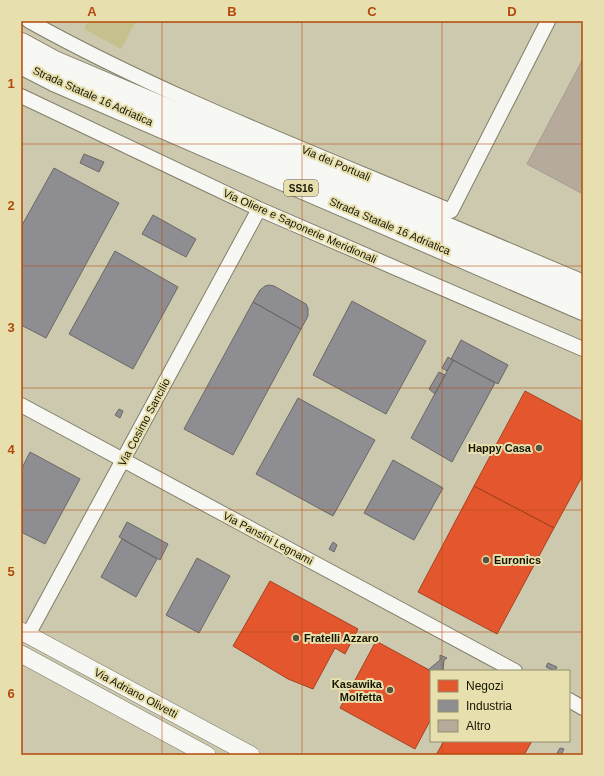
<svg xmlns="http://www.w3.org/2000/svg" width="604" height="776" viewBox="0 0 604 776" font-family="Arial,sans-serif">
<style>
.green{fill:#c6c08e}
.shops{fill:#e4572e;stroke:#a64321}
.industry{fill:#8d8d92;stroke:#6a6967}
.building{fill:#b5aa9b;stroke:#a79c8d}
.lines{fill:none;stroke-linecap:round;stroke-linejoin:round}
.minor-casing{stroke:#827f6a;stroke-width:16}
.tertiary-casing{stroke:#827f6a;stroke-width:18}
.trunk-casing{stroke:#827f6a;stroke-width:24}
.minor{stroke:#f7f7f3;stroke-width:14}
.tertiary{stroke:#f7f7f3;stroke-width:17}
.trunk{stroke:#f7f7f3;stroke-width:22}
.grid{fill:none;stroke:#b4480a;stroke-width:1;stroke-opacity:0.55}
.poi-dot{fill:#56543f;stroke:#e7e0ae;stroke-width:1.5}
.labels{text-anchor:middle;stroke-width:4;stroke-linejoin:round;paint-order:stroke}
.shield{fill:#e7e0ae;stroke:#555236;stroke-width:1}
.shield-label{font-size:10px;font-weight:bold;fill:#171503}
.street-label{font-size:11px;fill:#171503;stroke:#e7e0ae}
.poi-label{font-size:11px;font-weight:bold;fill:#171503;stroke:#e7e0ae;text-anchor:end}
.neatline{fill:none;stroke:#b4480a;stroke-width:1.5}
.grid-label{font-size:13px;text-anchor:middle;font-weight:bold;fill:#b4480a}
</style>
<rect width="100%" height="100%" fill="#ccc9ae"/>
<!-- green -->
<path class="green" d="M88 21H136L121 49 84 29Z"/>
<!-- shops -->
<path class="shops" d="M525 391 583 422V475L554 528 474 486Z
M474 486 554 528 497 634 418 592Z
M270 581 358 629 345 654 335 648 313 689 288 679 233 646Z
M376 641 431 671V719L415 749 340 708Z
M444 741H532L524 755H436Z"/>
<!-- industry -->
<path class="industry" d="M84 154 104 162 99 172 80 163Z
M54 168 119 203 46 338 21 325V227Z
M153 215 196 239 186 257 142 234Z
M115 251 178 287 133 369 69 334Z
M269 285 274 286 306 304 308 308V316L301 329 253 302 260 290 265 286Z
M352 301 426 341 386 414 313 375Z
M253 302 301 329 233 455 184 429Z
M461 340 508 365 498 384 451 359Z
M448 357 453 360 447 371 442 368Z
M453 360 495 383 452 462 411 438Z
M439 372 445 375 435 394 429 389Z
M298 398 375 440 333 516 256 474Z
M119 409 123 411 120 418 115 415Z
M30 452 80 479 45 544 21 532V470Z
M393 460 443 488 414 540 364 513Z
M127 522 168 544 160 560 119 537Z
M122 539 157 559 136 597 101 577Z
M333 542 337 545 334 552 329 549Z
M197 558 230 576 199 633 166 615Z
M440 655 447 658 444 660 443 671H431L428 670 440 660Z
M548 663 557 667 555 671 546 667Z
M560 748 564 749 561 755H556Z"/>
<!-- building -->
<path class="building" d="M583 59V194L527 164Z"/>
<g class="lines">
<defs>
<path id="minor" d="M29 21C164 96 309 151 451 211L548 21
M21 96 259 209 583 349
M21 405 515 671
M28 635 259 209
M569 700 583 708"/>
<path id="tertiary" d="M21 631 251 755
M21 654 207 755"/>
<path id="trunk" d="M21 44 54 62 583 286
M21 63 56 81 583 309"/>
</defs>
<!-- minor casing -->
<use href="#minor" class="minor-casing"/>
<!-- tertiary casing -->
<use href="#tertiary" class="tertiary-casing"/>
<!-- trunk casing -->
<use href="#trunk" class="trunk-casing"/>
<!-- minor -->
<use href="#minor" class="minor"/>
<!-- tertiary -->
<use href="#tertiary" class="tertiary"/>
<!-- trunk -->
<use href="#trunk" class="trunk"/>
</g>
<!-- grid -->
<path class="grid" d="M162 21V755M302 21V755M442 21V671M21 144H583M21 266H583M21 388H583M21 510H583M21 632H583M442 741V755"/>
<!-- markers -->
<g class="poi-dot">
<circle cx="539" cy="448" r="4"/>
<circle cx="486" cy="560" r="4"/>
<circle cx="296" cy="638" r="4"/>
<circle cx="390" cy="690" r="4"/>
</g>
<g class="labels">
<!-- shield labels -->
<rect class="shield" x="284" y="180" width="34" height="16" rx="3"/>
<g class="shield-label">
<text x="301" y="192">SS16</text>
</g>
<!-- street labels -->
<g class="street-label">
<text transform="translate(93 96) rotate(24)" y="4">Strada Statale 16 Adriatica</text>
<text transform="translate(336 163) rotate(23)" y="4">Via dei Portuali</text>
<text transform="translate(300 226) rotate(24)" y="4">Via Oliere e Saponerie Meridionali</text>
<text transform="translate(390 226) rotate(23)" y="4">Strada Statale 16 Adriatica</text>
<text transform="translate(144 422) rotate(-62)" y="4">Via Cosimo Sancilio</text>
<text transform="translate(268 538) rotate(28)" y="4">Via Pansini Legnami</text>
<text transform="translate(136 693) rotate(28)" y="4">Via Adriano Olivetti</text>
</g>
<!-- poi labels -->
<g class="poi-label">
<text x="531" y="452">Happy Casa</text>
<text x="494" y="564" text-anchor="start">Euronics</text>
<text x="304" y="642" text-anchor="start">Fratelli Azzaro</text>
<text x="382" y="688">Kasawika<tspan x="382" dy="13">Molfetta</tspan></text>
</g>
</g>
<!-- border -->
<rect width="604" height="776" fill="none" stroke="#e7e0ae" stroke-width="44"/>
<!-- legend -->
<rect x="430" y="670" width="140" height="72" fill="#e7e0ae" stroke="#948f6a"/>
<rect x="438" y="680" width="20" height="12" fill="#e4572e" stroke="#948f6a"/>
<text x="466" y="690" font-size="12" fill="#171503">Negozi</text>
<rect x="438" y="700" width="20" height="12" fill="#8d8d92" stroke="#948f6a"/>
<text x="466" y="710" font-size="12" fill="#171503">Industria</text>
<rect x="438" y="720" width="20" height="12" fill="#b5aa9b" stroke="#948f6a"/>
<text x="466" y="730" font-size="12" fill="#171503">Altro</text>
<rect x="22" y="22" width="560" height="732" class="neatline"/>
<g class="grid-label">
<text x="92" y="16">A</text>
<text x="232" y="16">B</text>
<text x="372" y="16">C</text>
<text x="512" y="16">D</text>
<text x="11" y="88">1</text>
<text x="11" y="210">2</text>
<text x="11" y="332">3</text>
<text x="11" y="454">4</text>
<text x="11" y="576">5</text>
<text x="11" y="698">6</text>
</g>
</svg>
